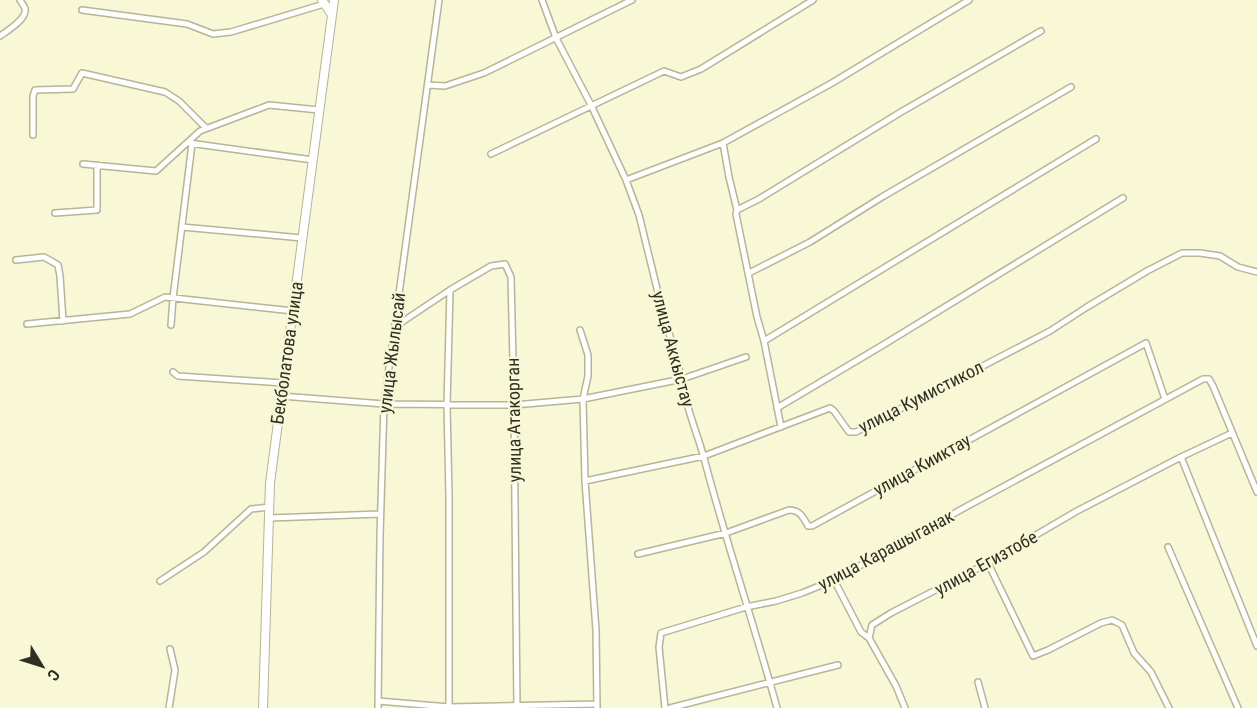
<svg xmlns="http://www.w3.org/2000/svg" width="1257" height="708" viewBox="0 0 1257 708" font-family="'Roboto Condensed',sans-serif">
<style>
.lines{fill:none;stroke-linecap:round;stroke-linejoin:round}
.street-casing{stroke:#b6b596;stroke-width:8}
.secondary-casing{stroke:#b6b596;stroke-width:10}
.street{stroke:#fff;stroke-width:5}
.secondary{stroke:#fff;stroke-width:8}
.labels{text-anchor:middle;stroke-width:4.5;stroke-linejoin:round;paint-order:stroke}
.street-label{font-size:18px;fill:#302f23;stroke:#f8f7d6}
</style>
<rect width="100%" height="100%" fill="#f8f7d6"/>
<g class="lines">
<defs>
<path id="street" d="M542 0 556 38 591 105 626 180 639 215 660 301 682 379C685 406 697 432 704 458 726 542 754 624 777 708
M82 10 187 24 213 34 231 32 324 4
M0 36C7 31 27 19 25 9 25 7 21 2 20 0
M428 85 445 86 484 73 632 0
M33 135V96L35 90 73 89 82 73 165 92 179 101 206 128
M189 143 313 160
M491 154 664 71 681 77 701 69 813 0
M83 164 156 171 200 131 269 105 319 110
M626 180 723 143
M737 210 729 177 723 143 832 83 969 0
M55 213 97 210V165
M182 227 302 238
M16 260 44 257 58 265 60 276 63 321
M749 273 810 242 882 197 1071 87
M27 324 130 314 165 297 293 311
M171 325 173 298 192 144
M395 328 405 320 450 290 491 266 505 264 511 277 514 405 517 708
M580 330 588 355V376L583 399 585 481 596 630 597 708
M764 341 1096 139
M173 372 178 376 283 383
M281 396 384 404 514 405 583 399 682 379 746 357
M777 408 883 345 1123 198
M781 427 764 341 757 317 736 214 737 210 759 199 901 112 1041 31
M1232 433 1181 457 1257 646
M585 481 704 456 830 408 834 411 849 432H856L1050 331 1087 307 1147 271 1182 253H1200L1220 256 1238 267 1257 272
M269 518 380 514
M1168 547 1238 708
M638 554 726 533 789 510C800 510 803 517 808 526H812L1146 343 1165 399
M988 563 1033 656 1048 650 1101 623 1112 620 1122 625 1134 653 1151 672 1169 708
M834 580 861 632 869 638
M160 581 204 552 251 509 269 507
M978 682 985 708
M378 701 449 707 597 704
M169 708 175 670 170 649
M378 708 380 536 384 404 439 0
M449 708V496L447 405 450 290
M665 708 659 647 661 633 746 607 776 601 802 593 834 580 962 509 1203 379H1209L1213 386 1257 492
M670 708 838 665
M905 708 896 686 869 638 872 625 891 613 988 563 1077 511 1181 457"/>
<path id="secondary" d="M322 0 332 15
M263 708 270 483 334 0"/>
</defs>
<!-- street casing -->
<use href="#street" class="street-casing"/>
<!-- secondary casing -->
<use href="#secondary" class="secondary-casing"/>
<!-- street -->
<use href="#street" class="street"/>
<!-- secondary -->
<use href="#secondary" class="secondary"/>
</g>
<g class="labels">
<!-- street labels -->
<g class="street-label">
<text transform="translate(673 349) rotate(75)" y="6">улица Аккыстау</text>
<text transform="translate(287 353) rotate(-82)" y="6">Бекболатова улица</text>
<text transform="translate(392 353) rotate(-83)" y="6">улица Жылысай</text>
<text transform="translate(921 397) rotate(-27)" y="6">улица Кумистикол</text>
<text transform="translate(514 420) rotate(-91)" y="6">улица Атакорган</text>
<text transform="translate(922 465) rotate(-29)" y="6">улица Кииктау</text>
<text transform="translate(886 550) rotate(-28)" y="6">улица Карашыганак</text>
<text transform="translate(986 563) rotate(-29)" y="6">улица Егизтобе</text>
</g>
</g>
<!-- north arrow -->
<g transform="translate(42 666) rotate(128)" stroke="#f8f7d6" stroke-width="4.5" paint-order="stroke">
<path d="M0-4.5L10 22L0 15L-10 22Z" fill="#302f23"/>
<text y="-9" font-size="16" font-weight="bold" text-anchor="middle" fill="#302f23">С</text>
</g>
</svg>
